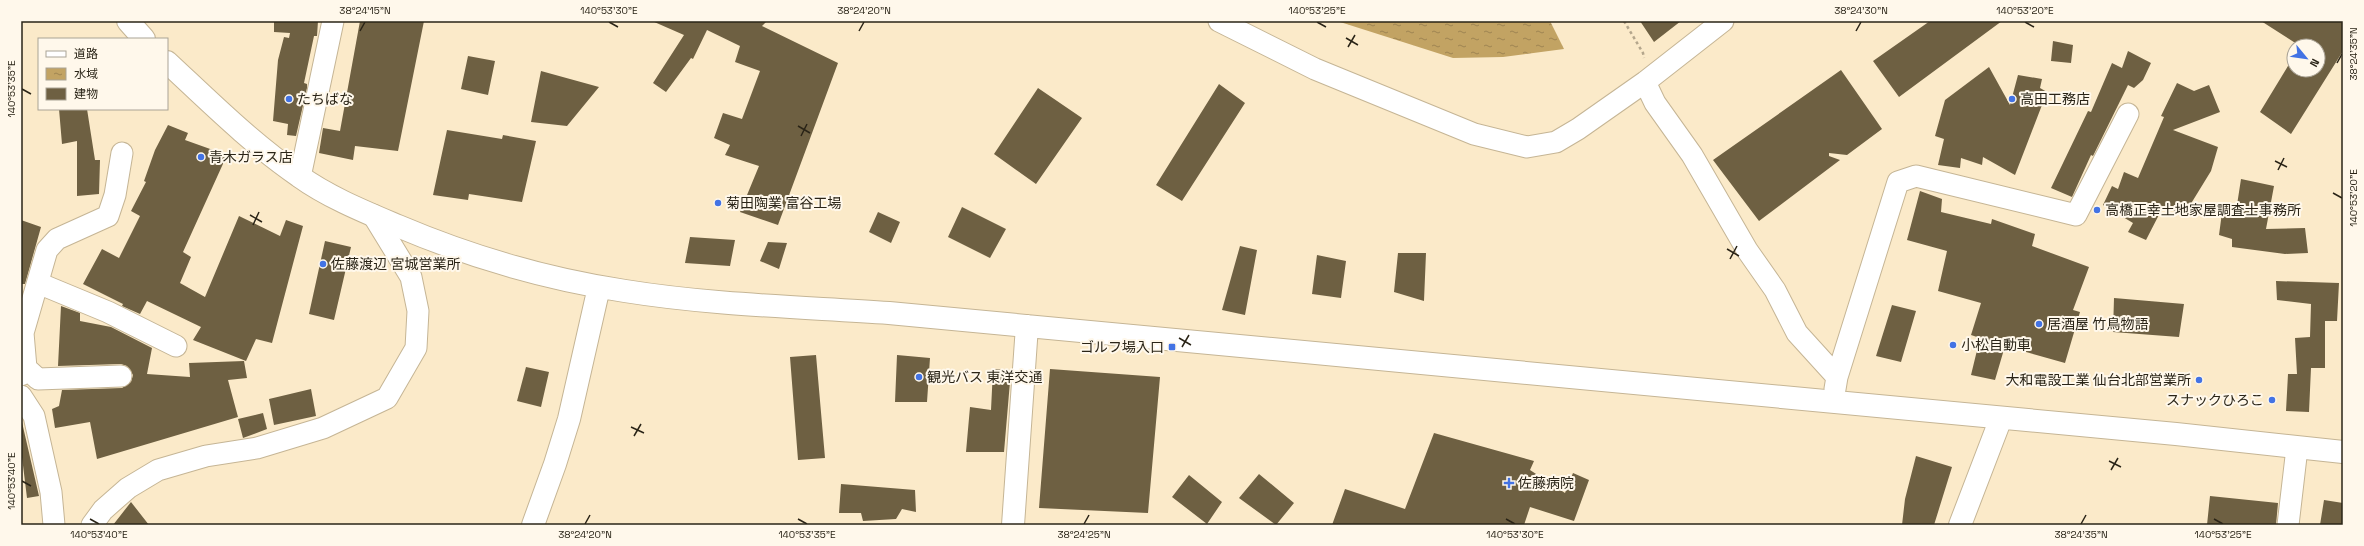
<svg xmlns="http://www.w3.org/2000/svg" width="2364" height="546" viewBox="0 0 2364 546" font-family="'Space Grotesk','Noto Sans JP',sans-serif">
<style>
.water{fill:url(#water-ripples)}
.building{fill:#6e6042}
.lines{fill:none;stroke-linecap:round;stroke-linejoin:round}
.minor-casing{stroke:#c5b595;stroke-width:23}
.tertiary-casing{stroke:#c5b595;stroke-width:24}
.path{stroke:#b4a68c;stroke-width:2.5;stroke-dasharray:3 3;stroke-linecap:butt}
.minor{stroke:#fff;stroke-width:21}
.tertiary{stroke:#fff;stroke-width:22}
.ticks{fill:none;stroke:#2a2417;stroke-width:1.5}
.poi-dot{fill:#4373e4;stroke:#fff8eb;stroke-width:1.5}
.labels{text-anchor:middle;stroke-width:4;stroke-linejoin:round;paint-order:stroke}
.poi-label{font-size:14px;fill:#2a2417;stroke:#fff8eb;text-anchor:start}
.neatline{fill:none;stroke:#2a2417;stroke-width:1.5}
.ticks-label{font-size:10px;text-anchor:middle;fill:#2a2417}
</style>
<defs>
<pattern id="water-ripples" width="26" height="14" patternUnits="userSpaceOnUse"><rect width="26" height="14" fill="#c2a363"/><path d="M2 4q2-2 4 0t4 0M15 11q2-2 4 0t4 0" fill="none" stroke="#9e8551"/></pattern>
</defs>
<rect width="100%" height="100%" fill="#fbeac9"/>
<!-- water -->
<path class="water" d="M1337 21H1550L1564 49 1503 57 1453 58Z"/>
<!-- building -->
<path class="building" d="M274 21H318L317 36H314L304 83 307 84V88L296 136 287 135 288 124 273 121 278 60 284 37 289 38 290 33 274 32Z
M360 21H424L398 151 355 146 353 160 319 153 323 128 340 131Z
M652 21H767L762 26 838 63 778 225 740 212 759 166 725 155 730 145 714 138 723 113 742 119 760 71 735 62 740 46 707 30 693 59 691 58 666 92 653 83 684 35Z
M1640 21H1681L1654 42Z
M1930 21H2002L1899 97 1873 61Z
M2261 21H2343V51L2291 134 2260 112 2294 56V70H2318V46H2300Z
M2053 41 2073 45 2071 63 2051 61Z
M2128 51 2151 63 2143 80 2134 88 2128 85 2093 156 2091 155 2072 197 2051 188 2088 111 2091 112 2112 63 2122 68Z
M468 56 495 61 488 95 461 89Z
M1989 67 2010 105 2018 75 2042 79 2040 88 2047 92 2015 175 1983 157 1982 165 1961 158 1960 168 1938 165 1944 139 1935 136 1945 100Z
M1841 70 1882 129 1847 155 1829 153V156L1840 160 1759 221 1713 160Z
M541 71 599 87 567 126 531 122Z
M2177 83 2194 91 2209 85 2220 112 2173 130 2218 147 2211 171 2184 215 2163 207 2146 240 2128 232 2133 223 2103 205 2112 186 2118 189 2124 172 2138 178 2164 117 2161 116Z
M1219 84 1245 103 1182 201 1156 185Z
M1038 88 1082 118 1036 184 994 154Z
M59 109H87L95 160H100L99 194 77 196V141L62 144Z
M168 125 188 133 185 140 227 155 183 252 191 257 180 283 205 297 239 216 280 236 286 220 303 226 272 343 256 339 246 361 193 340 201 327 147 301 140 314 122 306 123 304 83 284 102 249 119 258 140 216 131 211 146 182 144 181 155 150Z
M447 130 502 139 503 135 536 141 522 202 469 194 468 200 433 195Z
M2241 179 2274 186 2266 229 2305 228 2308 253 2285 254 2232 247V239L2219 235 2223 205H2237Z
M1920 191 1942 199 1941 212 1991 224 1992 219 2035 234 2032 246 2089 267 2073 310 2080 312 2065 363 2005 346 1995 380 1971 375 1980 338 1971 335 1981 303 1938 291 1947 251 1907 240Z
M962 207 1006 229 990 258 948 237Z
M878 212 900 222 891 243 869 232Z
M21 220 41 227 25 284H21Z
M690 237 735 240 730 266 685 263Z
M325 241 351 247 334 320 309 314Z
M768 242 787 243 779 269 760 261Z
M1240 246 1257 250 1245 315 1222 310Z
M1398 253H1426L1424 301 1394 292Z
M1317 255 1346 261 1341 298 1312 294Z
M2276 281 2339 283 2337 321H2325V368H2311L2309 412 2286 411 2288 374H2297L2295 338 2310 337 2311 304 2277 300Z
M2114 298 2184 304 2179 337 2113 332Z
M1892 305 1916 311 1901 362 1876 356Z
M61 306 80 313V321L111 327 152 348 147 374 190 377 189 363 244 361 247 378 228 380 238 417 97 459 90 422 55 428 52 409 59 406 62 390 122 388 131 382 133 375 127 366 121 364 58 366Z
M816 355 825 458 798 460 790 357Z
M897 355 930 358 927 402H895Z
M526 367 549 372 541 407 517 401Z
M993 369 1011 370 1004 452H966L970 407 991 410Z
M1050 369 1160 377 1148 513 1039 508Z
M311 389 316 416 274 425 269 399Z
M263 413 267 429 243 438 238 419Z
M21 418 39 496 27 498 21 449Z
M1434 433 1534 461 1530 470 1565 493 1573 473 1589 480 1574 521 1530 507 1524 525H1332L1345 489 1405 509Z
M1916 456 1952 467 1934 525H1902L1905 499Z
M1259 474 1294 503 1276 525 1239 498Z
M1189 475 1222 502 1207 524 1172 497Z
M841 484 915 490 916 512 902 509 896 519 863 521 861 513H839Z
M2210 496 2278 503 2276 525H2207Z
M2324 500 2343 503V525H2320Z
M131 502 149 525H113Z"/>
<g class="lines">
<defs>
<path id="minor" d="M1219 21 1315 69 1474 134 1527 147 1556 142 1578 129 1645 82 1723 21
M1645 82 1655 103 1692 155 1747 250 1775 290 1797 333 1837 377 1835 389
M300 177 333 21
M38 283 108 312 176 346
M26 368 38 379 121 376
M21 375 26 368 23 333 47 250 57 239 108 216 115 195 122 153
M1837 377 1898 182 1916 176 2076 215 2128 114
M21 396 34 416 51 492 54 525
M92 525 103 510 128 488 158 470 206 456 257 448 323 428 387 398 416 348 418 311 411 277 373 215
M2288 525 2297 448"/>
<path id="tertiary" d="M128 21 144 39
M167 62C210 102 251 143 299 176 328 197 365 212 398 226 471 257 546 279 625 291 712 305 801 307 889 313L2176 434 2343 452
M533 525 555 464 569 419 599 287
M1013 525 1027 326
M1960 525 2001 418"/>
</defs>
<!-- minor casing -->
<use href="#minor" class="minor-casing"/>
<!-- tertiary casing -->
<use href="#tertiary" class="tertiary-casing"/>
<!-- path -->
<path class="path" d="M1624 21 1643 53 1644 58"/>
<!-- minor -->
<use href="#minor" class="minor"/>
<!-- tertiary -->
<use href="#tertiary" class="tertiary"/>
</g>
<!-- ticks -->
<path class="ticks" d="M609 22 618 27M1317 22 1326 27M2025 22 2034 27M360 31 365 22M859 31 864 22M1856 31 1861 22M1346 38 1358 45M1348 47 1355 35M2337 63 2342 54M22 89 31 94M798 126 810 133M801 136 807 124M2275 161 2287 167M2278 170 2284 158M2333 193 2342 198M250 215 262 222M253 225 259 212M1727 249 1739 256M1730 259 1737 246M1179 338 1191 345M1182 347 1189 335M631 427 644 433M634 436 641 424M2109 461 2121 467M2111 470 2118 458M22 481 31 486M90 519 99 524M798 519 807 524M1506 519 1515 524M2214 519 2223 524M585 524 590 515M1084 524 1089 515M2081 524 2086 515"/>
<!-- markers -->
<g class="poi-dot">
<circle cx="289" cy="99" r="4"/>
<circle cx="2012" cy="99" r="4"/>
<circle cx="201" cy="157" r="4"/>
<circle cx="718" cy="203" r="4"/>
<circle cx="2097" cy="210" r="4"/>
<circle cx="323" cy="264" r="4"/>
<circle cx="2039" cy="324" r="4"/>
<circle cx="1953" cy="345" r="4"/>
<rect x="1168" y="343" width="8" height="8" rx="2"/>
<circle cx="919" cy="377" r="4"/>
<circle cx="2199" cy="380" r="4"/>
<circle cx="2272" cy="400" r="4"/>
<path d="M1507 477h4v4h4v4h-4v4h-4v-4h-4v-4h4z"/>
</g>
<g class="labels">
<!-- poi labels -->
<g class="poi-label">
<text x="297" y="104">たちばな</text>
<text x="2020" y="104">高田工務店</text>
<text x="209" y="162">青木ガラス店</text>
<text x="726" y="208">菊田陶業 富谷工場</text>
<text x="2105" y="215">高橋正幸土地家屋調査士事務所</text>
<text x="331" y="269">佐藤渡辺 宮城営業所</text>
<text x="2047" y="329">居酒屋 竹鳥物語</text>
<text x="1961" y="350">小松自動車</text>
<text x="1164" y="352" text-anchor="end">ゴルフ場入口</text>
<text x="927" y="382">観光バス 東洋交通</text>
<text x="2191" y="385" text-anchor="end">大和電設工業 仙台北部営業所</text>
<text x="2264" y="405" text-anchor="end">スナックひろこ</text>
<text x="1518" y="488">佐藤病院</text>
</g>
</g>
<!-- border -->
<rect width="2364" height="546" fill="none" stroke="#fff8eb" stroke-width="44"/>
<!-- legend -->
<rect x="38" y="38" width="130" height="72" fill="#fff8eb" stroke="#aaa396"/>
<rect x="46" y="51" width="20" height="6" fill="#ffffff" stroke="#aaa396"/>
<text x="74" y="58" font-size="12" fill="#2a2417">道路</text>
<rect x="46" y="68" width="20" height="12" fill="url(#water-ripples)" stroke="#aaa396"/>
<text x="74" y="78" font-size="12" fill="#2a2417">水域</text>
<rect x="46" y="88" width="20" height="12" fill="#6e6042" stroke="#aaa396"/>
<text x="74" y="98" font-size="12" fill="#2a2417">建物</text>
<!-- north arrow -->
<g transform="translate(2306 58) rotate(119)"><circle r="19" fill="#fff8eb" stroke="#aaa396"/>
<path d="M0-3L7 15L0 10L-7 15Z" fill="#4373e4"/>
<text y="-6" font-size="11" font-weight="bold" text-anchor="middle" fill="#2a2417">N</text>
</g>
<rect x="22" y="22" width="2320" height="502" class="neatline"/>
<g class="ticks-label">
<text x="365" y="14">38°24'15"N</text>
<text x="609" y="14">140°53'30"E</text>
<text x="864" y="14">38°24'20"N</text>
<text x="1317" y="14">140°53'25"E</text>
<text x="1861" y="14">38°24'30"N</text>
<text x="2025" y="14">140°53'20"E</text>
<text transform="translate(2353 54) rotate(-90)" y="4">38°24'35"N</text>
<text transform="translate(11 89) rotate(-90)" y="4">140°53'35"E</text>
<text transform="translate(2353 198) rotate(-90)" y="4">140°53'20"E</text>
<text transform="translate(11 481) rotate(-90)" y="4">140°53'40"E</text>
<text x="99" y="538">140°53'40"E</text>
<text x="585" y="538">38°24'20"N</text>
<text x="807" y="538">140°53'35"E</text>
<text x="1084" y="538">38°24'25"N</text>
<text x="1515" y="538">140°53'30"E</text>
<text x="2081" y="538">38°24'35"N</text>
<text x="2223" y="538">140°53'25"E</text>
</g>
</svg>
